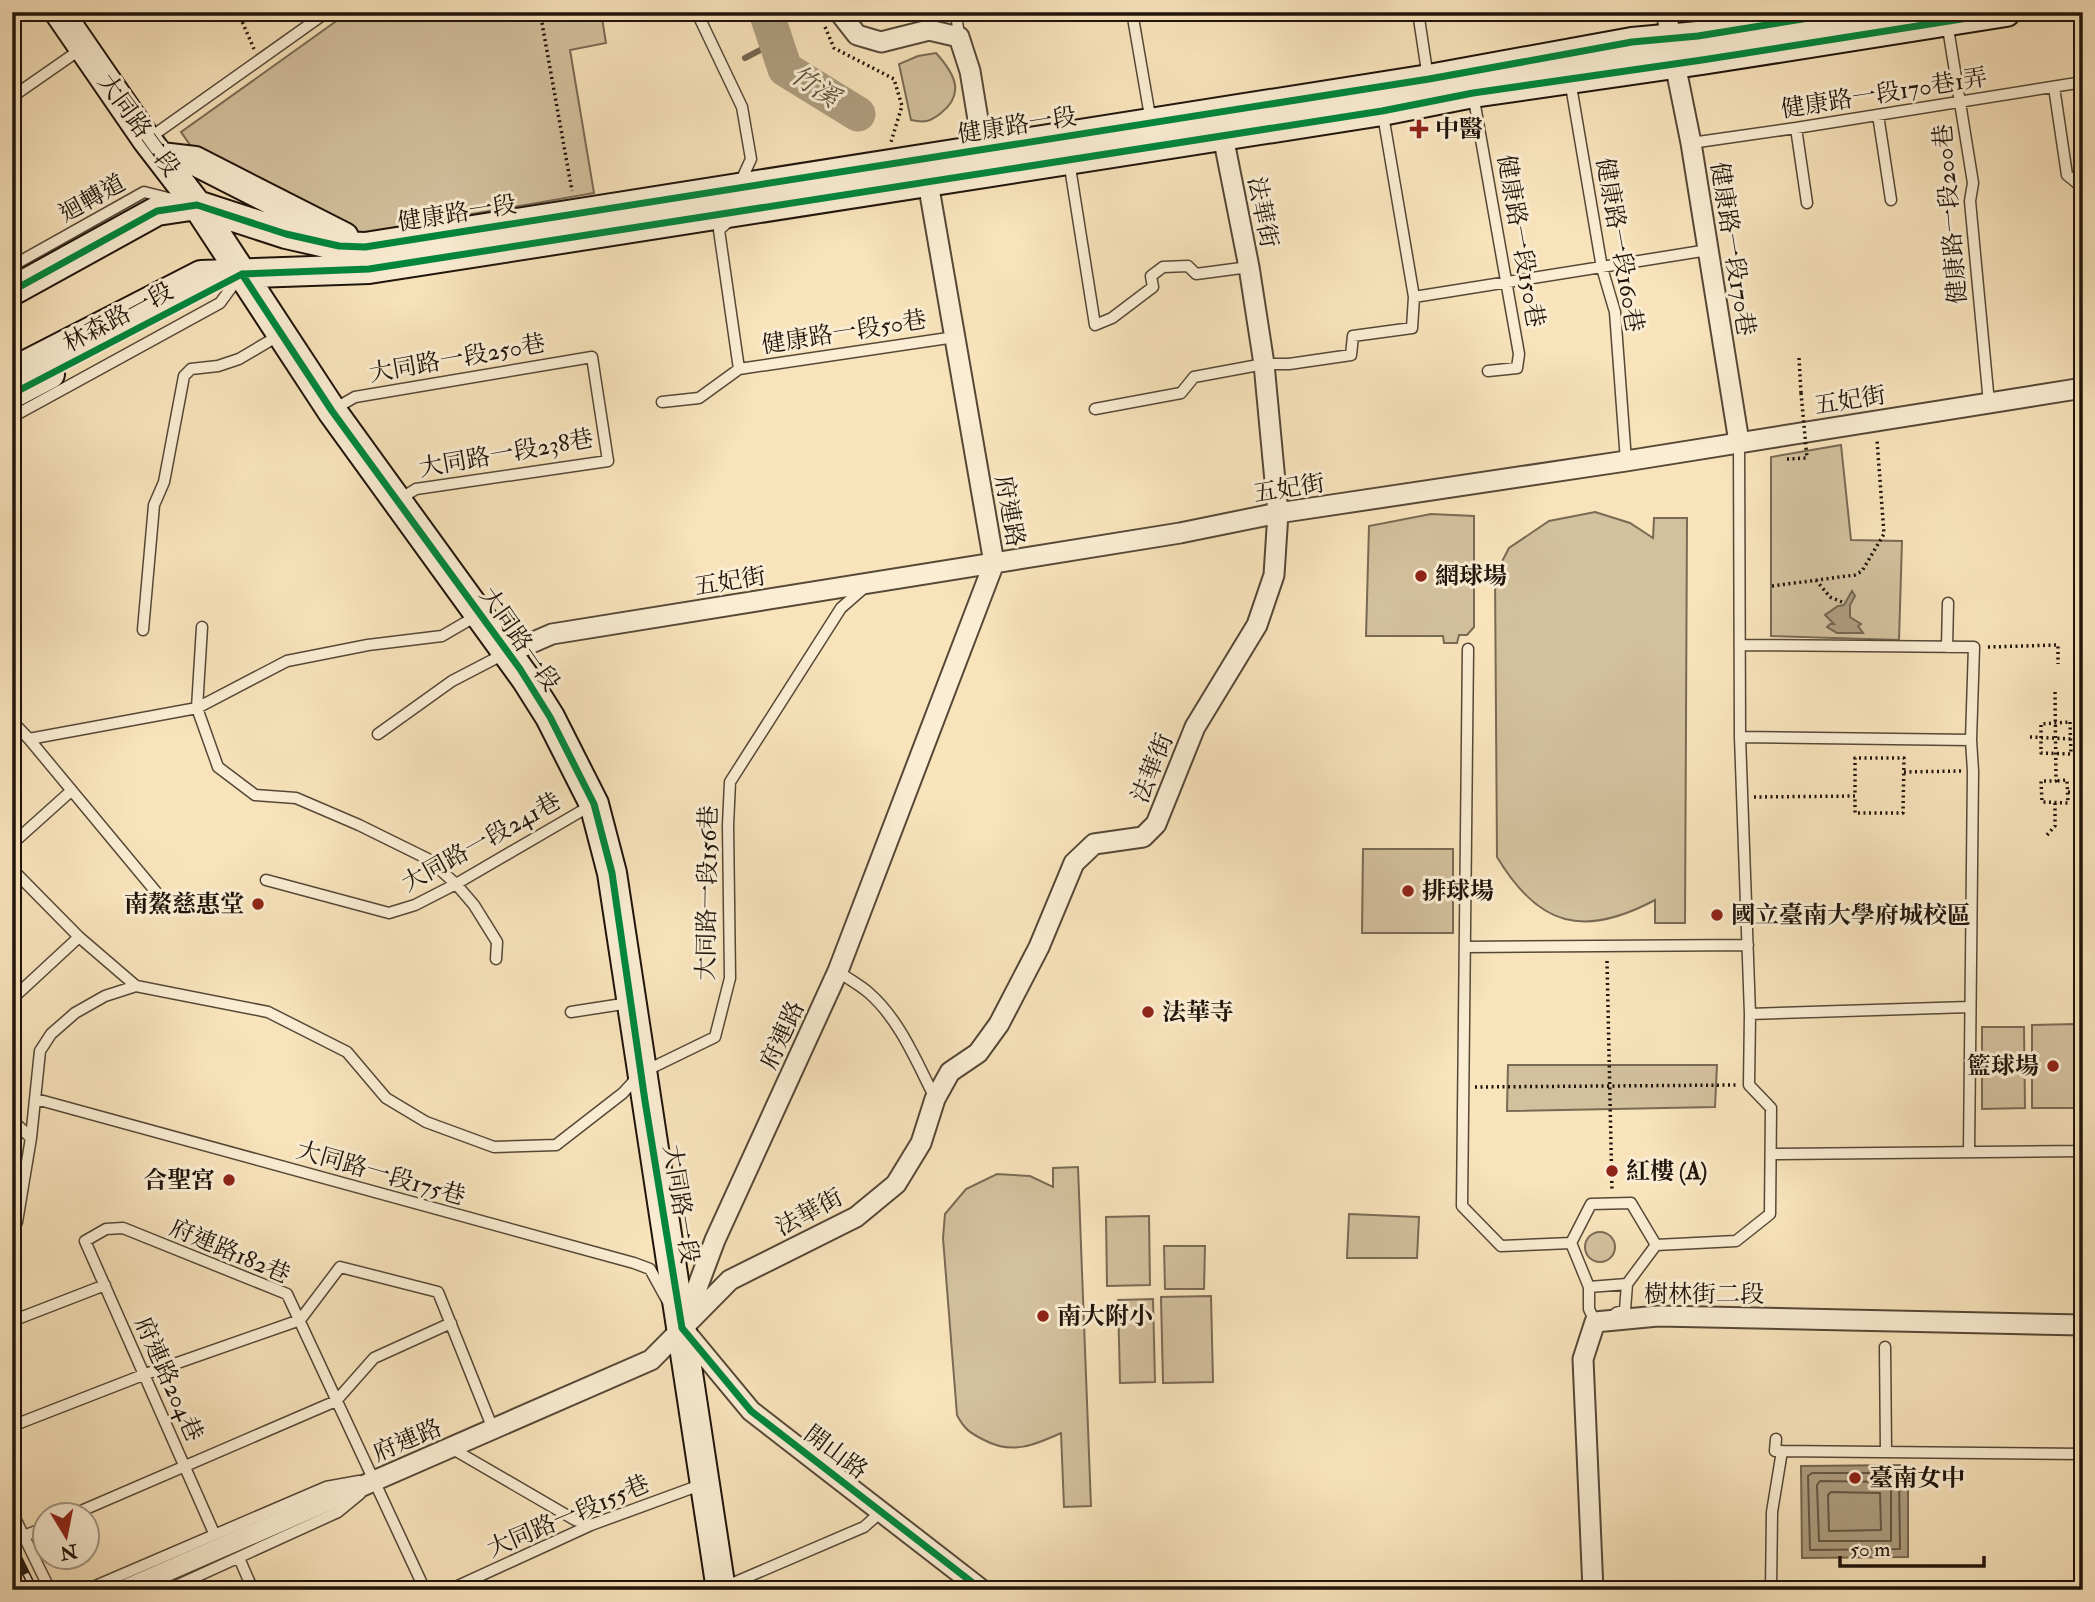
<svg xmlns="http://www.w3.org/2000/svg" width="2095" height="1602" viewBox="0 0 2095 1602" font-family="'IM FELL Double Pica','Noto Serif TC',serif">
<style>
.green{fill:#d3c09d;stroke:#796a54;stroke-width:2}
.water{fill:#ae9d7f;stroke:#756651;stroke-width:2}
.lines{fill:none;stroke-linecap:round;stroke-linejoin:round}
.shore{stroke:#665845;stroke-width:2}
.stream{stroke:#756651;stroke-width:6}
.river{stroke:#ae9d7f;stroke-width:35}
.lane-casing{stroke:#554837;stroke-width:13}
.street-casing{stroke:#554837;stroke-width:23}
.secondary-casing{stroke:#1f140b;stroke-width:32}
.path{stroke:#1f140b;stroke-width:3.5;stroke-dasharray:2 3.5;stroke-linecap:butt}
.lane{stroke:#faedd3;stroke-width:10}
.street{stroke:#faedd3;stroke-width:19}
.secondary{stroke:#faedd3;stroke-width:28}
.rail-casing{stroke:#1f140b;stroke-width:8}
.rail{stroke:#faedd3;stroke-width:5;stroke-dasharray:16;stroke-linecap:butt}
.path-bridge{stroke:#1f140b;stroke-width:3.5;stroke-dasharray:2 3.5;stroke-linecap:butt}
.cycleway-casing{stroke:#faedd3;stroke-width:11}
.cycleway{stroke:#00873e;stroke-width:7}
.poi-dot{fill:#8f2418;stroke:#faedd3;stroke-width:2.5}
.labels{text-anchor:middle;stroke-width:6;stroke-linejoin:round;paint-order:stroke}
.street-label{font-size:24px;fill:#1f140b;stroke:#faedd3}
.poi-label{font-size:24px;font-weight:bold;fill:#1f140b;stroke:#faedd3;text-anchor:start}
.water-label{font-size:26px;font-style:italic;fill:#5f523f;stroke:#faedd3}
</style>
<rect width="100%" height="100%" fill="#f8e3bb"/>
<filter id="stains"><feTurbulence type="fractalNoise" baseFrequency=".00286" numOctaves="4"/><feColorMatrix values="0 0 0 0 .2 0 0 0 0 .09 0 0 0 0 .02 0 0 0 .5 -.17"/></filter>
<radialGradient id="worn" r=".72"><stop offset=".6" stop-color="#630" stop-opacity="0"/><stop offset="1" stop-color="#630" stop-opacity=".3"/></radialGradient>
<!-- green -->
<path class="green" d="M349 12H601L606 43 570 50 594 193 358 234 197 155 181 132Z
M936 53C954 73 966 93 941 113 930 122 924 123 911 120L899 64 918 56Z
M1841 445 1851 540 1902 541 1899 640 1771 636V457Z
M1595 512 1630 523 1653 538 1654 518H1687L1685 923H1655V900C1584 938 1539 927 1497 857L1495 575 1509 548 1549 521Z
M1431 514 1474 516V627L1467 635H1459L1457 643H1444L1443 636H1366L1369 526Z
M1363 849H1453V933H1362Z
M2074 1024V1108H2032V1025Z
M1982 1027H2024L2025 1108 1982 1109Z
M1508 1065H1717L1715 1107 1507 1111Z
M1078 1167 1091 1506 1064 1507 1061 1433C1035 1445 1012 1455 984 1440 970 1433 964 1429 957 1415L943 1238 945 1214 966 1189 997 1174 1030 1176 1053 1187V1168Z
M1349 1214 1419 1217 1417 1258H1347Z
M1149 1216 1150 1285 1107 1286 1106 1217Z
M1585 1247a15 15 0 1 1 30 0a15 15 0 1 1-30 0Z
M1164 1246H1205L1204 1289H1165Z
M1211 1296 1213 1382 1163 1383 1161 1297Z
M1153 1299 1155 1382 1120 1383 1118 1300Z"/>
<!-- water -->
<path class="water" d="M1852 591 1855 596 1850 605V617L1861 624 1858 626 1863 633H1837L1827 627 1830 624H1834L1825 615 1838 606 1844 605Z
M1908 1465V1557L1802 1558 1801 1466Z"/>
<g class="lines">
<!-- shore -->
<path class="shore" d="M1812 1473H1899L1900 1549 1810 1550 1808 1476Z
M1820 1481 1891 1482V1541H1819L1817 1485Z
M1831 1492 1880 1493 1881 1530 1829 1531 1828 1495Z"/>
<!-- stream -->
<path class="stream" d="M745 58 776 42"/>
<!-- river -->
<path class="river" d="M766 12 785 69 858 114"/>
<defs>
<path id="lane" d="M695 12 700 19 742 107 751 159 740 183
M956 12 959 37
M1132 12 1151 122
M1418 12 1428 78
M1947 22 1973 183 1970 201 1989 403
M1570 80 1602 268 1615 312 1626 461
M2054 87 2067 175 2082 187 2083 192
M1473 94 1519 354 1517 368 1488 371
M12 97 81 49
M1878 115 1891 200
M1796 128 1807 203
M148 139 327 12
M1691 143 1796 128 2083 82
M1069 161 1095 325 1112 318 1153 287 1151 276 1163 267 1188 266 1196 274 1249 267
M729 221 719 230 739 369
M12 266 144 192 172 199
M1414 297 1708 250
M662 402 699 398 739 369 955 337
M334 409 355 397 592 357 608 461 416 489 398 500
M1095 409 1181 393 1194 377 1264 364H1289L1351 355 1353 336 1412 328 1414 297 1383 115
M12 417 220 303 239 277
M202 627 197 708 218 767 255 795 296 798 359 825 428 859 456 884 474 905 497 942 496 959
M143 630 154 505 164 482 184 376 191 369 218 366 239 359 278 336
M1741 645 1974 647 1971 740 1973 771 1969 1151
M1947 647 1948 603
M1468 649 1462 1206 1501 1246 1571 1243
M12 721 29 739 197 708 287 661 368 645 442 636 478 615
M378 734 452 681 504 654
M1740 737 1971 740
M29 739 166 904
M12 844 71 791
M12 869 79 937 136 986
M266 880 389 913 415 905 456 884 590 806
M1465 947 1748 945
M838 971C848 979 860 985 869 993 900 1020 917 1063 935 1098
M12 999 79 937
M571 1012 629 1003
M1750 1014 1969 1007
M36 1099 634 1263 650 1269 667 1300
M12 1120 31 1138
M1771 1154 2083 1151V1143
M12 1230 17 1222 31 1138 40 1051 51 1034 75 1013 105 996 136 986 268 1012 347 1052 386 1098 426 1122 494 1147 556 1145 623 1093 641 1073 715 1037 730 978 728 825 730 782 841 608 865 587
M1589 1287 1627 1284
M1616 1313 1625 1310 1627 1284 1656 1245 1736 1241 1770 1214 1771 1108 1749 1085 1750 1014 1740 737 1739 442
M1599 1320 1595 1322 1589 1309V1287L1571 1243 1591 1204 1631 1203 1656 1245
M12 1321 105 1285
M1885 1347 1886 1452
M12 1426 143 1375 300 1320 340 1267 438 1292 493 1429
M1776 1439 1775 1451 2083 1454
M451 1448 575 1520 591 1525
M12 1512 50 1590
M74 1514 336 1401 374 1358 451 1323
M214 1533 85 1241 106 1229 123 1228 287 1294 425 1590
M24 1536 46 1527
M239 1558 253 1590
M724 1587 864 1527 882 1511
M86 1590 326 1487 359 1481
M167 1590 338 1512 360 1494
M449 1590 591 1525 703 1484
M1771 1590 1772 1512 1782 1451"/>
<path id="street" d="M839 12 857 35 881 42 929 30 959 37 970 71 985 162
M1667 12 1670 39 1691 143 1739 442
M508 653 552 634 1180 533 1278 513 1626 461 2083 388
M685 1320 715 1240 838 971 994 563 926 171
M683 1329 751 1411 982 1590
M124 1590 651 1360 730 1280 856 1217 896 1184 921 1143 935 1099 950 1072 978 1053 999 1024 1039 947 1074 863 1094 844 1143 837 1156 824 1195 727 1257 625 1274 575 1278 513 1264 364 1249 267 1221 126
M1593 1590 1583 1359 1595 1322 1658 1316 2083 1325"/>
<path id="secondary" d="M59 12 147 140 197 205 332 411 526 679 550 717 594 804 612 873 721 1590
M161 157 195 161 344 237
M12 291 157 211 197 205 286 234 339 246 365 247 1429 79 1632 42 1698 36 1846 12
M12 372 201 275 369 269 1382 111 1473 93 1702 60 2006 12
M12 394 50 374"/>
</defs>
<!-- lane casing -->
<use href="#lane" class="lane-casing"/>
<!-- street casing -->
<use href="#street" class="street-casing"/>
<!-- secondary casing -->
<use href="#secondary" class="secondary-casing"/>
<!-- path -->
<path class="path" d="M238 12 254 49
M540 12 572 191
M825 27 834 48 894 79 902 106 891 142
M1799 358 1801 393
M1787 459 1807 458
M1816 580 1830 597 1842 602
M1772 586 1855 575 1862 571 1884 534 1877 440
M1988 647 2058 645V664
M2055 692 2056 781H2041L2042 802 2068 803 2067 780 2056 781
M2070 722 2071 754 2041 753V724Z
M2030 737 2071 739
M1904 772 1961 771
M2068 792 2082 793
M1754 797 1855 796V813H1903L1904 758H1855V796
M2047 835 2055 826V802
M1607 961 1612 1191
M1475 1087 1737 1085"/>
<!-- lane -->
<use href="#lane" class="lane"/>
<!-- street -->
<use href="#street" class="street"/>
<!-- secondary -->
<use href="#secondary" class="secondary"/>
<defs>
<path id="rail" d="M12 1545 34 1590
M12 1580 17 1590"/>
</defs>
<!-- rail casing -->
<use href="#rail" class="rail-casing"/>
<!-- rail -->
<use href="#rail" class="rail"/>
<!-- path-bridge -->
<path class="path-bridge" d="M1801 393 1807 458"/>
<defs>
<path id="cycleway" d="M242 274 332 411 520 669 550 717 594 804 612 873 645 1101 682 1328 751 1411 982 1590
M12 291 157 211 197 205 286 234 339 246 365 247 1429 79 1632 42 1698 36 1846 12
M12 394 242 274 369 269 1382 111 1473 93 1702 60 2006 12"/>
</defs>
<!-- cycleway casing -->
<use href="#cycleway" class="cycleway-casing"/>
<!-- cycleway -->
<use href="#cycleway" class="cycleway"/>
</g>
<!-- markers -->
<g class="poi-dot">
<path d="M1415.5 118.5h7v7h7v7h-7v7h-7v-7h-7v-7h7z"/>
<circle cx="1421" cy="576" r="7"/>
<circle cx="1408" cy="891" r="7"/>
<circle cx="258" cy="904" r="7"/>
<circle cx="1717" cy="915" r="7"/>
<circle cx="1148" cy="1012" r="7"/>
<circle cx="2053" cy="1066" r="7"/>
<circle cx="1612" cy="1171" r="7"/>
<circle cx="229" cy="1180" r="7"/>
<circle cx="1043" cy="1316" r="7"/>
<circle cx="1855" cy="1478" r="7"/>
</g>
<g class="labels">
<!-- street labels -->
<g class="street-label">
<text transform="translate(1884 93) rotate(-9)" y="8">健康路一段170巷1弄</text>
<text transform="translate(139 125) rotate(54)" y="8">大同路二段</text>
<text transform="translate(1017 125) rotate(-9)" y="8">健康路一段</text>
<text transform="translate(92 198) rotate(-29)" y="8">迴轉道</text>
<text transform="translate(1263 212) rotate(79)" y="8">法華街</text>
<text transform="translate(457 213) rotate(-9)" y="8">健康路一段</text>
<text transform="translate(1950 214) rotate(-95)" y="8">健康路一段200巷</text>
<text transform="translate(1521 241) rotate(80)" y="8">健康路一段150巷</text>
<text transform="translate(1620 245) rotate(80)" y="8">健康路一段160巷</text>
<text transform="translate(1733 249) rotate(81)" y="8">健康路一段170巷</text>
<text transform="translate(118 317) rotate(-28)" y="8">林森路一段</text>
<text transform="translate(844 332) rotate(-9)" y="8">健康路一段50巷</text>
<text transform="translate(457 358) rotate(-10)" y="8">大同路一段250巷</text>
<text transform="translate(1850 400) rotate(-9)" y="8">五妃街</text>
<text transform="translate(506 453) rotate(-10)" y="8">大同路一段238巷</text>
<text transform="translate(1289 488) rotate(-9)" y="8">五妃街</text>
<text transform="translate(1010 511) rotate(80)" y="8">府連路</text>
<text transform="translate(730 581) rotate(-9)" y="8">五妃街</text>
<text transform="translate(520 639) rotate(55)" y="8">大同路一段</text>
<text transform="translate(1152 768) rotate(-68)" y="8">法華街</text>
<text transform="translate(481 842) rotate(-29)" y="8">大同路一段241巷</text>
<text transform="translate(707 893) rotate(-89)" y="8">大同路一段156巷</text>
<text transform="translate(782 1035) rotate(-65)" y="8">府連路</text>
<text transform="translate(381 1173) rotate(16)" y="8">大同路一段175巷</text>
<text transform="translate(681 1204) rotate(81)" y="8">大同路一段</text>
<text transform="translate(809 1212) rotate(-28)" y="8">法華街</text>
<text transform="translate(230 1251) rotate(23)" y="8">府連路182巷</text>
<text x="1704" y="1302">樹林街二段</text>
<text transform="translate(169 1379) rotate(66)" y="8">府連路204巷</text>
<text transform="translate(407 1440) rotate(-23)" y="8">府連路</text>
<text transform="translate(836 1452) rotate(37)" y="8">開山路</text>
<text transform="translate(568 1516) rotate(-23)" y="8">大同路一段155巷</text>
</g>
<!-- poi labels -->
<g class="poi-label">
<text x="1435" y="137">中醫</text>
<text x="1435" y="584">網球場</text>
<text x="1422" y="899">排球場</text>
<text x="244" y="912" text-anchor="end">南鰲慈惠堂</text>
<text x="1731" y="923">國立臺南大學府城校區</text>
<text x="1162" y="1020">法華寺</text>
<text x="2039" y="1074" text-anchor="end">籃球場</text>
<text x="1626" y="1179">紅樓 (A)</text>
<text x="215" y="1188" text-anchor="end">合聖宮</text>
<text x="1057" y="1324">南大附小</text>
<text x="1869" y="1486">臺南女中</text>
</g>
<!-- water labels -->
<g class="water-label">
<text transform="translate(815 86) rotate(34)" y="9">竹溪</text>
</g>
</g>
<!-- margin -->
<rect width="2095" height="1602" fill="none" stroke="#f8e3bb" stroke-width="42"/>
<rect x="14" y="14" width="2067" height="1574" fill="none" stroke="#1f140b" stroke-width="3.5"/>
<rect x="21" y="21" width="2053" height="1560" fill="none" stroke="#1f140b" stroke-width="2"/>
<!-- north arrow -->
<g transform="translate(66 1536) rotate(170)"><circle r="33" fill="#faedd3" stroke="#a29683" stroke-width="2"/>
<path d="M0-5L12 26L0 18L-12 26Z" fill="#8f2418"/>
<text y="-10" font-size="19" font-weight="bold" text-anchor="middle" fill="#1f140b">N</text>
</g>
<!-- scale -->
<path d="M1840 1556v10h144v-10" fill="none" stroke="#1f140b" stroke-width="3.5"/>
<text x="1850" y="1556" font-size="21" fill="#1f140b" stroke="#faedd3" stroke-width="5" paint-order="stroke">50 m</text>
<rect width="100%" height="100%" filter="url(#stains)"/>
<rect width="100%" height="100%" fill="url(#worn)"/>
</svg>
